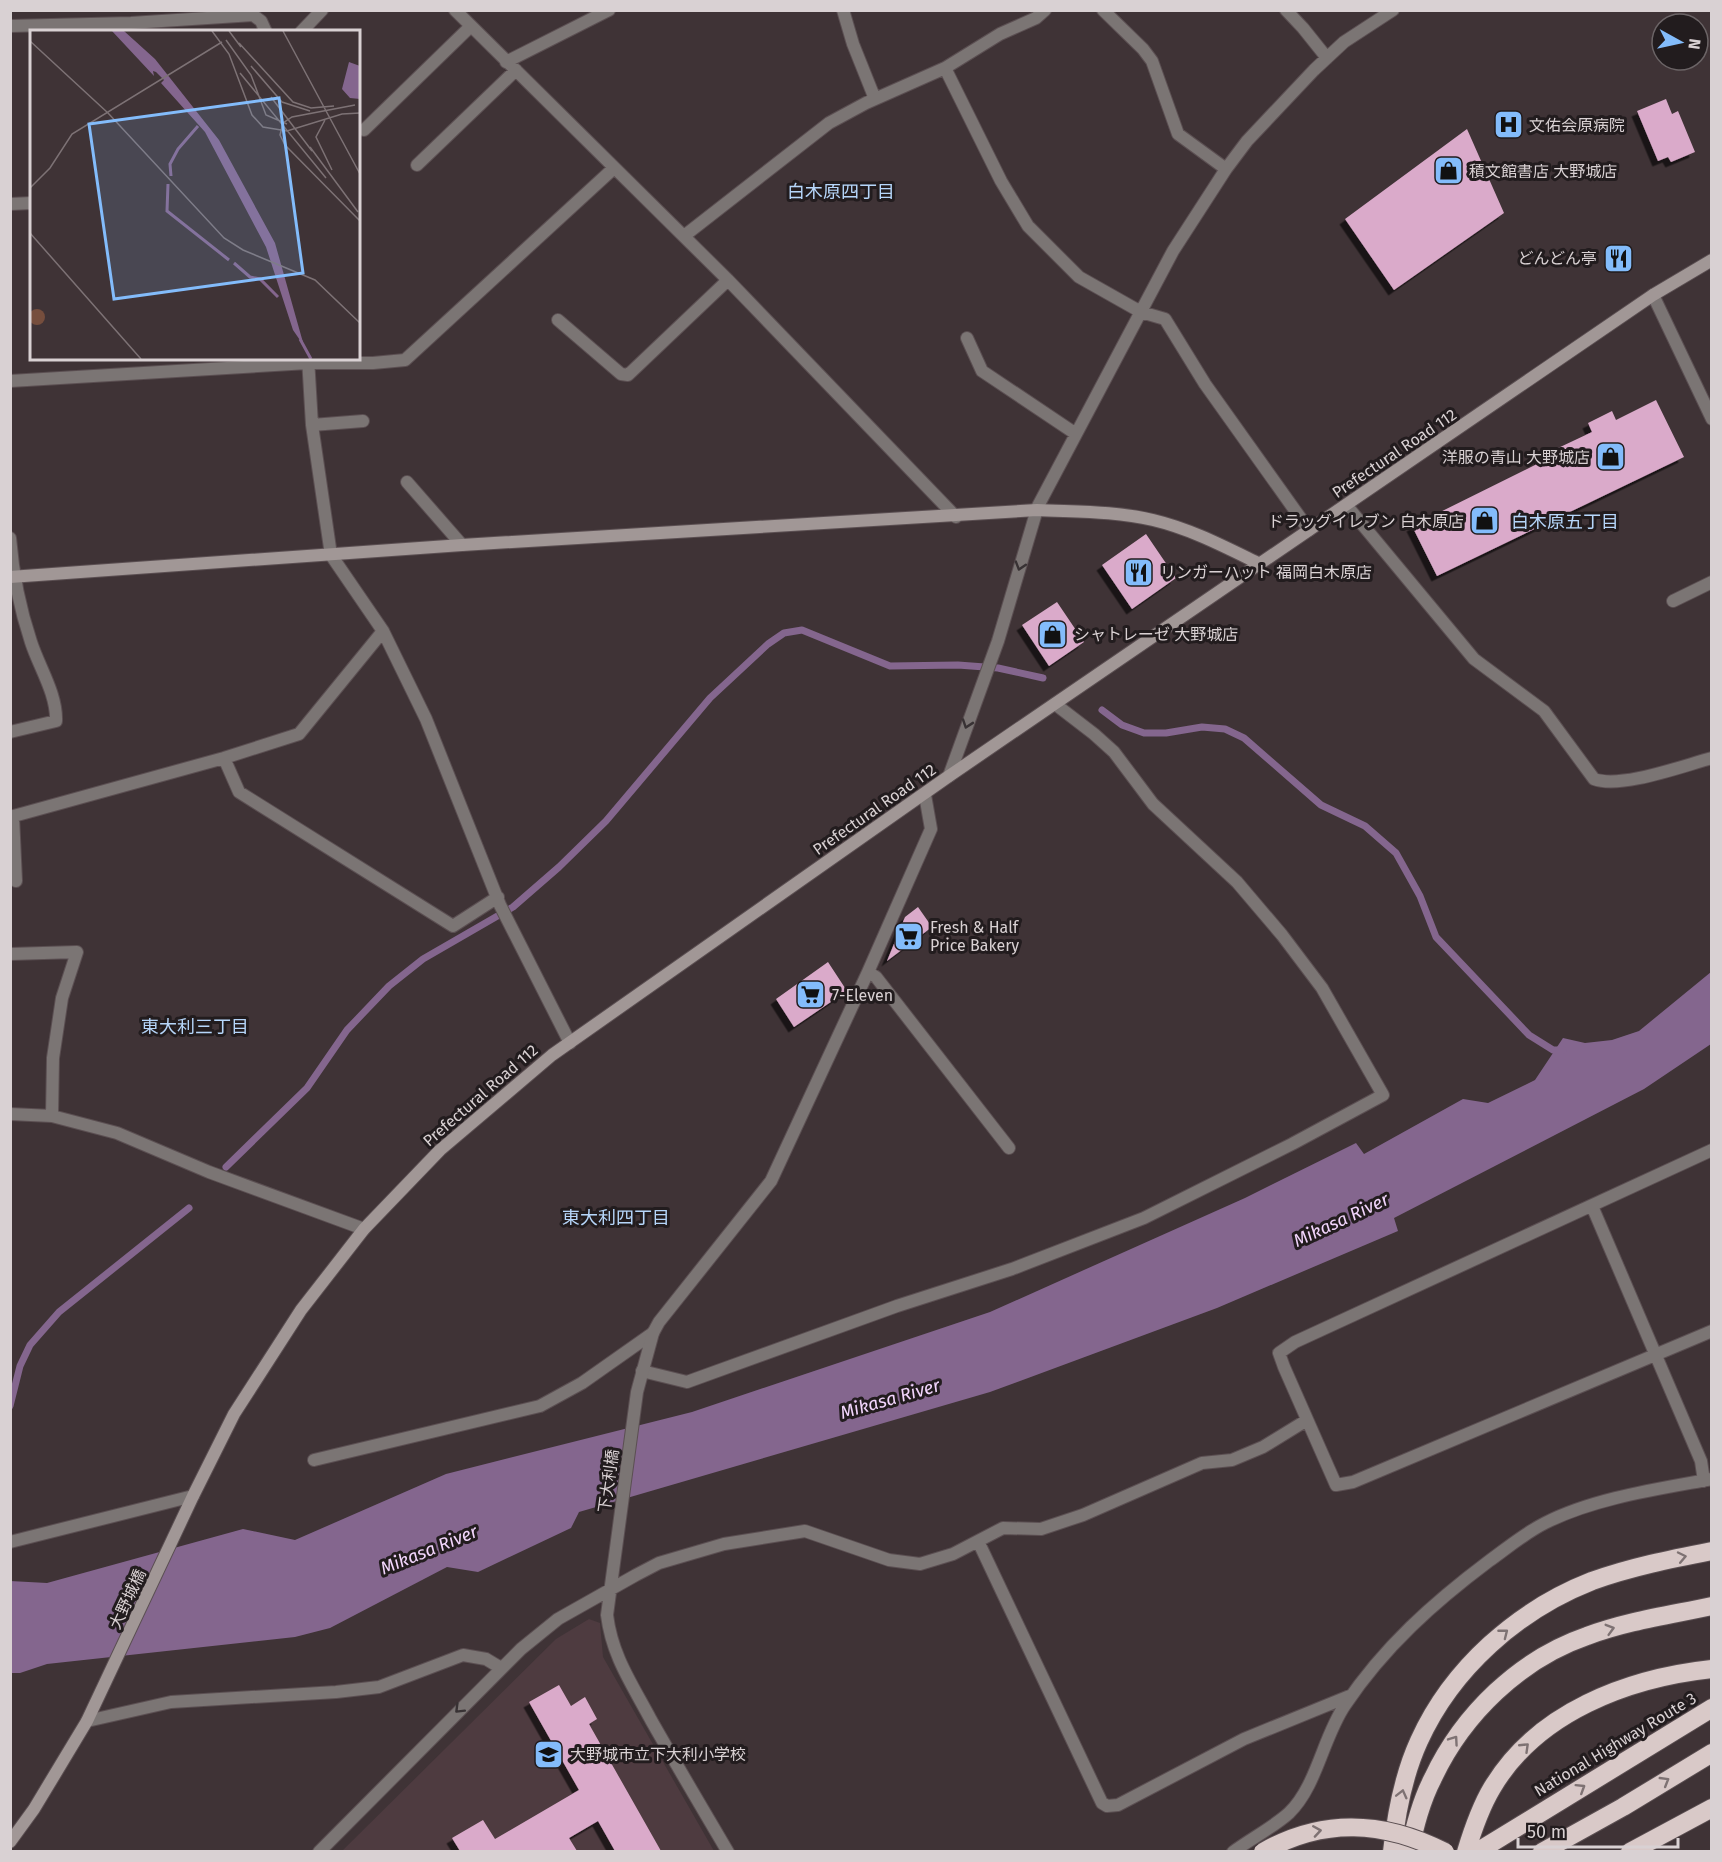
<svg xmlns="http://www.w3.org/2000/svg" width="1722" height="1862" viewBox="0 0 1722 1862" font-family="'Fira Sans','Noto Sans JP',sans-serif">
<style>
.built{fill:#4e3b40}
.water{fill:#84668e}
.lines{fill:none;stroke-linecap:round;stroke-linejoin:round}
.stream{stroke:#84668e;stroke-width:7}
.building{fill:#daaaca;filter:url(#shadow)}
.lane-casing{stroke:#5b4f52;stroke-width:14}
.street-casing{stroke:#5b4f52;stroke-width:14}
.secondary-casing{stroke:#5b4f52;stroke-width:14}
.highway-casing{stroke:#5b4f52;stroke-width:20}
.lane{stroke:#7b7574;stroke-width:12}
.street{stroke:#7b7574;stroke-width:12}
.secondary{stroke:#a19796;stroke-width:12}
.highway{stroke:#d9c9c8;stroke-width:18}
.highway-bridge-casing{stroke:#5b4f52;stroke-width:20;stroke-linecap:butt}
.highway-bridge{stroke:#d9c9c8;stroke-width:18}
.oneway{stroke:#383234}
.oneway2{stroke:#7e7273}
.labels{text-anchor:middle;stroke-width:6;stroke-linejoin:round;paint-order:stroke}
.poi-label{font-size:16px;fill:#d9d1d3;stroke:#221c1e;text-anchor:start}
.street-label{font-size:16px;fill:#d9d1d3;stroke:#221c1e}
.neighbourhood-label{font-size:18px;fill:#b6d6fa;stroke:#221c1e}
.water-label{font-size:18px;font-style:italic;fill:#f3d6fd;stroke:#221c1e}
.inset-river{fill:none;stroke:#84668e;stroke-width:3}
.inset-road{fill:none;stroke:#7d7275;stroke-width:1.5}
.view{fill:#83bcfb;fill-opacity:0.15;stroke:#83bcfb;stroke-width:3}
.inset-edge{fill:none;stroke:#d9d1d3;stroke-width:3}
</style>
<defs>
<filter id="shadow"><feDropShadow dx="-5.5" dy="5.5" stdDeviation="0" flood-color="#0009"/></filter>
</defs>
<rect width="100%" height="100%" fill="#3f3336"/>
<!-- built -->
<path class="built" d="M589 1619 600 1623 603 1657 714 1851 341 1852 556 1639Z"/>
<!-- water -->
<path class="water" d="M1711 972V1044L1644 1089 1394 1218 1398 1231 1217 1308 990 1392 579 1512 571 1528 478 1572 447 1567 330 1628 295 1637 47 1664 20 1673H11L10 1581 47 1583 243 1529 295 1540 446 1474 692 1412 990 1312 1245 1198 1356 1143 1364 1154 1463 1099 1488 1103 1535 1080 1563 1038 1585 1043 1612 1040 1639 1031Z"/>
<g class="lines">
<!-- stream -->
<path class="stream" d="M1102 710 1122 725 1144 733H1166L1202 727 1225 729 1244 738 1321 805 1365 826 1396 853 1420 896 1436 937 1529 1035 1553 1050H1563
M226 1167 307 1088 347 1030 389 986 423 959 513 907 559 867 606 821 710 698 768 644 784 633 802 630 890 666 958 665 998 668 1043 678
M10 1406 20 1366 30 1345 59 1312 189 1208"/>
</g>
<!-- building -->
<path class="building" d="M1666 99 1672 114 1678 111 1695 152 1671 162 1668 157 1658 161 1637 111Z
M1467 129 1504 213 1394 290 1345 219Z
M1656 400 1684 457 1437 576 1412 526 1541 462 1539 457 1592 432 1588 423 1612 411 1616 420Z
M1146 534 1176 578 1132 609 1102 565Z
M1057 602 1084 642 1049 666 1022 625Z
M918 907 932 927 887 961 905 917Z
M828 962 847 991 794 1027 776 999Z
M559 1685 571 1706 585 1697 597 1719 589 1724 661 1851H615L598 1821 569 1838 577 1851H460L452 1838 483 1820 495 1839 579 1790 529 1702Z"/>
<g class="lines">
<defs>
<path id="lane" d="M642 1371 687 1382 897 1306 1012 1269 1144 1218 1292 1144 1383 1095 1322 988 1282 935 1237 882 1153 804 1114 752 1094 734 1055 704
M314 1460 540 1406 582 1383 653 1333
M10 1542 193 1496"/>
<path id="street" d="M455 10 728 280 956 517
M843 10 853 44 875 99
M1103 10 1143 49 1152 61 1178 134 1226 169
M1286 10 1303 28 1327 58
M10 26 131 23 253 15 261 21 266 32
M301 32 322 10
M506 62 609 10
M945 68 1001 181 1028 226 1079 277 1141 312 1165 319 1205 384 1309 530
M364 130 471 26
M417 165 516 70
M10 204 32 203
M684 236 829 123 866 103 945 68 1000 34 1036 18 1045 10
M1653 295 1712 419
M558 320 621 374 628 375 728 280
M967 338 982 371 1076 434
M308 358 312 425 331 555 383 631 426 719 500 905 570 1043
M10 381 308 363H373L405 360 614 168
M312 425 363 421
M407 482 462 545
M1347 506 1474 659 1544 711 1594 779C1621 789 1682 766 1712 758
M10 538C13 575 19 606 31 642 39 667 57 694 56 721L10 732
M1673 601 1712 582
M224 758 239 792 453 926 498 897
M949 776 998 641 1038 506 1173 251 1226 169 1247 141 1314 70 1344 42 1393 10
M13 816 16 881
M10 817 224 758 299 734 383 631
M10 954 77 952 62 998 53 1058 52 1116
M868 972 876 977 1009 1148
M10 1114 52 1116 117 1133 209 1172 364 1229
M1712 1150 1295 1342 1279 1353 1284 1367 1336 1485 1353 1482 1712 1331
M1592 1206 1701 1461 1704 1481
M978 1541 1102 1803 1107 1806 1118 1805 1244 1739 1352 1695
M87 1721 171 1702 336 1692 379 1687 463 1655 486 1659 501 1668
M319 1852 521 1649 558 1619 636 1575 659 1563 724 1544 805 1531 889 1560 920 1564 953 1554 1003 1528 1041 1529 1083 1515 1202 1463 1232 1460 1263 1447 1307 1420
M728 1852C702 1808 676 1764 651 1720 632 1684 612 1656 607 1615L637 1392 653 1333 659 1322 771 1181 868 972 931 829 925 795
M1233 1852C1249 1840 1275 1826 1289 1813 1317 1786 1323 1737 1345 1705 1384 1647 1433 1603 1489 1561 1507 1548 1525 1533 1545 1523 1594 1498 1658 1489 1712 1479"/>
<path id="secondary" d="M10 577 462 545 1037 510C1075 512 1115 511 1153 520 1191 529 1225 547 1260 564
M10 1842 34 1809 87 1721 193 1496 234 1414 301 1310 364 1229 440 1150 552 1055 949 776 1653 295 1712 260"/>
<path id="highway" d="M1392 1852C1396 1814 1403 1776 1419 1741 1452 1668 1518 1610 1592 1581 1631 1567 1671 1559 1712 1551
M1409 1852C1415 1826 1421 1801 1433 1778 1463 1714 1520 1659 1587 1636 1627 1621 1670 1615 1712 1606
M1466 1852C1473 1829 1480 1808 1492 1788 1537 1712 1628 1678 1712 1669
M1477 1852 1712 1708
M1542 1852 1623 1807 1712 1753
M1630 1852 1712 1808"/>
</defs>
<!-- lane casing -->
<use href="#lane" class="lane-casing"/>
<!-- street casing -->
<use href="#street" class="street-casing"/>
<!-- secondary casing -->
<use href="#secondary" class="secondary-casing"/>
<!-- highway casing -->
<use href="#highway" class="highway-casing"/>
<!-- lane -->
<use href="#lane" class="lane"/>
<!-- street -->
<use href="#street" class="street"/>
<!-- secondary -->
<use href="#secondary" class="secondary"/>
<!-- highway -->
<use href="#highway" class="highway"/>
<defs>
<path id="highway-bridge" d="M1263 1852C1324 1817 1384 1821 1445 1852"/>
</defs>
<!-- highway-bridge casing -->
<use href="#highway-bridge" class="highway-bridge-casing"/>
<!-- highway-bridge -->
<use href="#highway-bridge" class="highway-bridge"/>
</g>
<!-- one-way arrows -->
<defs><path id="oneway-chevron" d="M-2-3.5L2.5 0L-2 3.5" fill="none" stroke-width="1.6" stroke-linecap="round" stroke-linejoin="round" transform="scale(1.5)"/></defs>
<g class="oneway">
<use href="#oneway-chevron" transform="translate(1020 566) rotate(107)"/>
<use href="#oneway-chevron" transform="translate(967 724) rotate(109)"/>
<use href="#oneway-chevron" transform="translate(459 1709) rotate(135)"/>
</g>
<g class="oneway2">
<use href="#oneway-chevron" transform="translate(1682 1557) rotate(-12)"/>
<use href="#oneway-chevron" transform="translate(1610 1629) rotate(-16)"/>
<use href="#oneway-chevron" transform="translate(1504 1633) rotate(-38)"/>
<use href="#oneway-chevron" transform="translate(1454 1740) rotate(-55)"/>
<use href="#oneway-chevron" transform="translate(1525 1747) rotate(-44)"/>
<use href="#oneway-chevron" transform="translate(1665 1781) rotate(-31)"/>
<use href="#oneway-chevron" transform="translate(1581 1788) rotate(-32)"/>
<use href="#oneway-chevron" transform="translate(1402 1794) rotate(-76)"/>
<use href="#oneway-chevron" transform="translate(1317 1831) rotate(-9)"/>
</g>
<!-- icons -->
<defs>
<symbol id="hospital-square" viewBox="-11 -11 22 22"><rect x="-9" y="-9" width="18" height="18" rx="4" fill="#83bcfb" stroke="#221c1e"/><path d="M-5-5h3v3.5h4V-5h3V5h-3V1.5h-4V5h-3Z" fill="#111"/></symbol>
<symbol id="shop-square" viewBox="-11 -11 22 22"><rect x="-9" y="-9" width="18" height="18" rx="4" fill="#83bcfb" stroke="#221c1e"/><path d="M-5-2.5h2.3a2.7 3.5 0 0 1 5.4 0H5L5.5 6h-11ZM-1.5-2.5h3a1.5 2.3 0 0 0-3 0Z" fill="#111"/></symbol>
<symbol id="restaurant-square" viewBox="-11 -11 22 22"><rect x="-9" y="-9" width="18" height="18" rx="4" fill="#83bcfb" stroke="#221c1e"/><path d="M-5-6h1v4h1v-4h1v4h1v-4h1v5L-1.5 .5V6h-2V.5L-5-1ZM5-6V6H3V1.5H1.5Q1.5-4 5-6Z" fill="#111"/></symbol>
<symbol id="supermarket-square" viewBox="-11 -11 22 22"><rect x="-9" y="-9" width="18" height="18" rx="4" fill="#83bcfb" stroke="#221c1e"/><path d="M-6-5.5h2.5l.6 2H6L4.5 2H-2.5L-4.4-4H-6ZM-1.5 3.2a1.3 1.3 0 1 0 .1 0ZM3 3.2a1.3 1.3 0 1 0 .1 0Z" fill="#111"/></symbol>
<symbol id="school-square" viewBox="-11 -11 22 22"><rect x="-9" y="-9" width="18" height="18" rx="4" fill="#83bcfb" stroke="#221c1e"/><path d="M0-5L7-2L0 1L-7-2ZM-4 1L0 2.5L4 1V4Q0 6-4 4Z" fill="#111"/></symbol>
</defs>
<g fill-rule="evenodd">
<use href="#hospital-square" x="1492" y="108" width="33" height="33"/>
<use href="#shop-square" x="1432" y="154" width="33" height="33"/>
<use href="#restaurant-square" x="1602" y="242" width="33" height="33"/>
<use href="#shop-square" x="1594" y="440" width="33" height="33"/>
<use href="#shop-square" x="1468" y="504" width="33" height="33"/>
<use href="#restaurant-square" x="1122" y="556" width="33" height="33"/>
<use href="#shop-square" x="1036" y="618" width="33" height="33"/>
<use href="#supermarket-square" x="892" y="920" width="33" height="33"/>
<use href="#supermarket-square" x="794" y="978" width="33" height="33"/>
<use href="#school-square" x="532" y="1738" width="33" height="33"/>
</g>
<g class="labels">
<!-- poi labels -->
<g class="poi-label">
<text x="1529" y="131">文佑会原病院</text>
<text x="1469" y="177">積文館書店 大野城店</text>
<text x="1597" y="264" text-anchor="end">どんどん亭</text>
<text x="1590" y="463" text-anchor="end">洋服の青山 大野城店</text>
<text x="1464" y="527" text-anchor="end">ドラッグイレブン 白木原店</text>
<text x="1160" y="578">リンガーハット 福岡白木原店</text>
<text x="1074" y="640">シャトレーゼ 大野城店</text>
<text x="930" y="933">Fresh &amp; Half<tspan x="930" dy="18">Price Bakery</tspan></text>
<text x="832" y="1001">7-Eleven</text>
<text x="570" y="1760">大野城市立下大利小学校</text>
</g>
<!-- street labels -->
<g class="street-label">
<text transform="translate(1394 453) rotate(-34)" y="6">Prefectural Road 112</text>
<text transform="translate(874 809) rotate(-35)" y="6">Prefectural Road 112</text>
<text transform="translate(480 1095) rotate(-41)" y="6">Prefectural Road 112</text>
<text transform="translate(608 1481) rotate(-82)" y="6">下大利橋</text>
<text transform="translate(127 1599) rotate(-65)" y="6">大野城橋</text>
<text transform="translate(1615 1744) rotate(-31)" y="6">National Highway Route 3</text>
</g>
<!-- neighbourhood labels -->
<g class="neighbourhood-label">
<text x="841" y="198">白木原四丁目</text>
<text x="1565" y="528">白木原五丁目</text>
<text x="195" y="1033">東大利三丁目</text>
<text x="616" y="1224">東大利四丁目</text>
</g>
<!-- water labels -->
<g class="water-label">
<text transform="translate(1341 1220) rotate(-25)" y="6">Mikasa River</text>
<text transform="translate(890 1399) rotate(-16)" y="6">Mikasa River</text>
<text transform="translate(429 1550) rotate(-22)" y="6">Mikasa River</text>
</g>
</g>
<!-- overview -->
<g transform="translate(30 30)">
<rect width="330" height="330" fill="#3f3336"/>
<path d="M-1 287a8 8 0 1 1 16 0a8 8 0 1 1-16 0Z" fill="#764e3d"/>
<path d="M82 1H94L125 29 189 110 245 213 274 316 263 300 236 217 175 102 131 53 134 50 126 42 123 41 124 46ZM319 32 330 36V69L320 68 312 59Z" fill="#84668e"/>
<path class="inset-river" d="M141 146 140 134 148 119 168 96M138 154 137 181 199 230M204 233 220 247 230 249 248 267M270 309 281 329"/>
<path class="inset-road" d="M182 1 199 24 222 85 233 97 257 101 312 84 330 83M199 1 211 17M253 1 330 144M196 10 221 45 236 85 257 94M0 11 78 83 194 208 213 220 285 250 330 293M209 13 263 72 281 78 304 76M221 36 252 72 280 81M210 43 296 148M241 67 282 121M325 75 262 87 253 93 250 105 255 115 330 191M295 90 286 107 302 140M280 117 328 182M0 158 20 138 42 104 192 12M0 203 111 329"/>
<path class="view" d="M249 68 273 243 84 269 59 94Z"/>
<rect width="330" height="330" class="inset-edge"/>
</g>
<!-- border -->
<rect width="1722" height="1862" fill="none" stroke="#d9d1d3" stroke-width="24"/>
<!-- north arrow -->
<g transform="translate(1680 42) rotate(98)"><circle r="28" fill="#221c1e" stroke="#6b6466" stroke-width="1.5"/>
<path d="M0-4.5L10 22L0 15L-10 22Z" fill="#83bcfb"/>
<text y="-9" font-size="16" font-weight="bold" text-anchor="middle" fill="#d9d1d3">N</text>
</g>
<!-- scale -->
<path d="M1518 1838v9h160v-9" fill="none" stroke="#d9d1d3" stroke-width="3"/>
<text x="1527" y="1838" font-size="18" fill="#d9d1d3" stroke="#221c1e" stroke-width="4.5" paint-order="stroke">50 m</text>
</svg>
